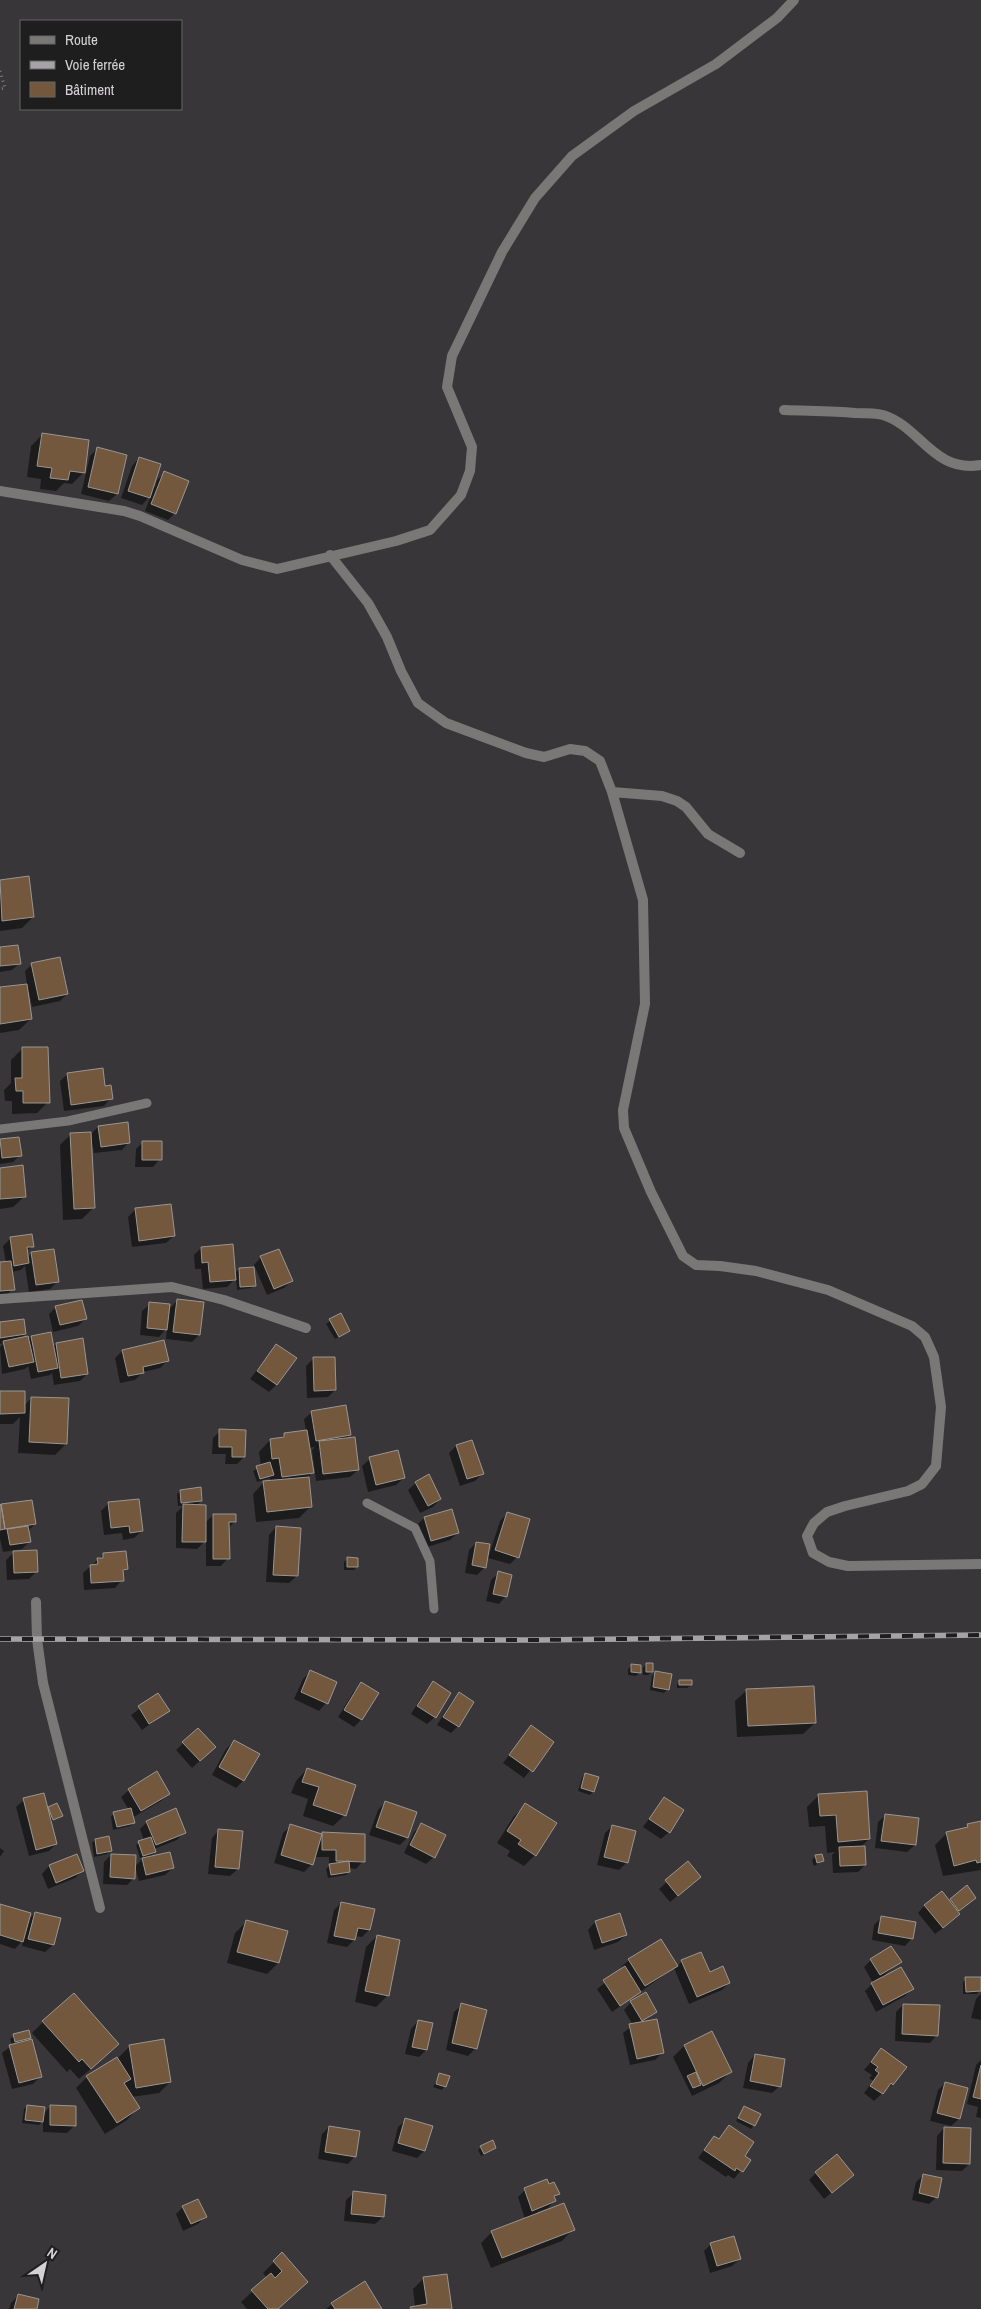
<svg xmlns="http://www.w3.org/2000/svg" width="981" height="2309" viewBox="0 0 981 2309" font-family="'Archivo Narrow',sans-serif">
<style>
.shadow{fill:#0007}
.building{fill:#73583d;stroke:#989694}
.lines{fill:none;stroke-linecap:round;stroke-linejoin:round}
.path{stroke:#7f7d7f;stroke-width:3;stroke-dasharray:1 4;stroke-linecap:butt}
.lane{stroke:#797877;stroke-width:9}
.street{stroke:#797877;stroke-width:10}
.rail-casing{stroke:#a5a3a5;stroke-width:5.5}
.rail{stroke:#1f1e1f;stroke-width:4;stroke-dasharray:11;stroke-linecap:butt}
</style>
<rect width="100%" height="100%" fill="#383638"/>
<!-- shadow -->
<path class="shadow" d="M42 435 83 473 72 484 64 483 56 491 40 489 41 479 27 477 31 446Z
M97 449 117 494 109 501 81 494 90 456Z
M139 458 153 486 155 487 157 480 165 473 175 513 168 520 145 511 151 495 142 505 121 498 132 466Z
M28 877 33 917 22 928 0 931V881Z
M0 948 20 963 12 970 0 972Z
M32 964 67 994 60 1001 32 1007 29 992H27L31 1019 19 1030 0 1033V988L27 985 25 971Z
M22 1049 48 1102 37 1113 12 1114V1101H5L4 1090 11 1083V1060Z
M68 1074 104 1087 111 1098 104 1106 64 1111 60 1081Z
M98 1127 129 1142 122 1150 94 1153 92 1144H91L93 1208 82 1219 63 1220 60 1145 71 1134 90 1135Z
M18 1138 20 1155 13 1162 0 1164V1139Z
M143 1142 160 1159 153 1167H135L136 1149Z
M0 1169 25 1196 13 1207 0 1209Z
M136 1209 174 1236 166 1243 132 1247 128 1217Z
M11 1238 32 1246 26 1252 27 1258 32 1253 58 1281 50 1289 29 1292 25 1266 21 1270 11 1272 13 1289 0 1301V1263H6L3 1246Z
M201 1248 234 1274 239 1269 254 1285 251 1288 237 1290 236 1278 227 1287 203 1289 201 1269H195L194 1255Z
M261 1257 292 1281 284 1288 267 1295 254 1265Z
M177 1301 199 1335 192 1342 166 1339 167 1328 159 1337 140 1335 142 1311 150 1304 168 1310Z
M56 1307 85 1319 78 1326 53 1332 49 1314Z
M340 1314 349 1331 335 1339 326 1324Z
M0 1324 25 1334 19 1340H28L31 1337 53 1347 56 1344 87 1374 80 1381 54 1385 52 1373 50 1375 31 1379 28 1366 25 1369 2 1374 0 1347 4 1343 0 1344Z
M276 1345V1385L269 1392 250 1379Z
M122 1351 167 1361 160 1368 143 1372 135 1380 120 1383 115 1358Z
M314 1358 335 1390 328 1397 307 1398 306 1366Z
M0 1393 24 1406 31 1398 66 1444 55 1455 18 1453 20 1417 13 1424H0Z
M312 1412 350 1435 345 1440 358 1470 350 1477 316 1481 312 1450 315 1447 309 1448 312 1473 307 1478 311 1506 299 1518 256 1522 253 1494 264 1482H270V1478L257 1482 253 1471 261 1466 259 1452 270 1440 279 1439 284 1435 306 1431 304 1419Z
M220 1431 244 1457 237 1464H225L226 1454H212L213 1438Z
M456 1446 482 1474 475 1481 460 1486 449 1453Z
M370 1459 404 1478 396 1485 368 1492 362 1466Z
M416 1483 440 1499 433 1507 420 1513 408 1490Z
M180 1491 201 1501 196 1506 205 1523 213 1515 235 1522 228 1528V1558L221 1566H206V1540L197 1549 176 1548V1513L183 1506H178L177 1494Z
M108 1504 142 1531 134 1538 123 1540 122 1533 104 1535 101 1511Z
M0 1506 35 1524 28 1531 29 1542 22 1549 3 1552 0 1539Z
M451 1510 458 1533 450 1540 424 1548 417 1525 424 1518Z
M507 1514 517 1557 510 1564 488 1558 500 1521Z
M276 1527 297 1576 289 1583 266 1582 269 1535Z
M476 1543 485 1567 477 1575 465 1573 469 1550Z
M15 1551 37 1571 29 1579 7 1580 6 1560Z
M104 1554 126 1569 122 1573V1580L115 1588 84 1590 83 1573Z
M348 1559 357 1567 354 1570H344V1562Z
M499 1573 506 1596 499 1604 486 1601 491 1580Z
M646 1664 652 1672 648 1675H643V1668Z
M631 1666 640 1672 636 1676 628 1675V1669Z
M310 1672 326 1703 319 1711 294 1699 303 1679Z
M656 1672 668 1689 664 1693 650 1690 652 1676Z
M680 1681 691 1685 687 1688H677V1684Z
M433 1683 435 1717 427 1724 411 1714 426 1690Z
M362 1684 377 1694 361 1720 354 1727 338 1717 354 1691Z
M747 1690 815 1723 803 1734 737 1737 735 1701Z
M459 1694 458 1726 451 1733 437 1725 452 1701Z
M158 1695 168 1711 142 1730 131 1715Z
M531 1727 552 1743 524 1778 503 1763Z
M198 1729 214 1747 192 1768 176 1750Z
M234 1741 243 1781 236 1788 212 1775 226 1749Z
M307 1769 345 1815 333 1826 303 1816 308 1799 291 1793 296 1781Z
M585 1774 593 1792 590 1795 578 1791 582 1778Z
M129 1790 169 1794 161 1801 132 1818 133 1823 130 1826 113 1830 111 1817 114 1813 129 1810 121 1797Z
M819 1795 869 1839 861 1847 865 1865 858 1872 833 1873 832 1855 835 1852 827 1853 825 1826 809 1827 807 1807Z
M664 1798 669 1832 661 1839 643 1827Z
M24 1800 47 1809 53 1821 50 1822 56 1844 49 1851 29 1856 16 1807Z
M385 1802 407 1838 400 1845 369 1835 378 1810Z
M526 1805 535 1855 524 1866 507 1856 510 1851 497 1843 514 1816Z
M886 1815 915 1845 907 1852 875 1848 878 1822Z
M147 1822 184 1832 177 1840 154 1849 155 1852 149 1858 173 1868 165 1875 139 1881 135 1866 145 1857 140 1858 136 1845 144 1841 140 1829Z
M981 1823V1870L943 1876 935 1845 946 1834Z
M422 1825 434 1857 426 1864 404 1853 414 1832Z
M291 1826 321 1835 323 1833 363 1861 356 1869 348 1868 349 1872 346 1875 328 1878 326 1869 329 1866V1857H314L312 1864 304 1872 274 1863 283 1833Z
M612 1826 634 1832 626 1863 619 1870 597 1865 605 1833Z
M219 1830 238 1869 230 1876 208 1874 212 1838Z
M95 1840 110 1851 107 1854 94 1857 92 1843Z
M0 1848 4 1851 0 1857Z
M111 1855 134 1878 127 1885 103 1884 104 1862Z
M76 1856 82 1871 75 1878 48 1889 42 1874 49 1866Z
M816 1856 823 1861 814 1866 812 1860Z
M688 1863 692 1884 670 1902 659 1889Z
M967 1887 975 1898 957 1913 959 1914 951 1922 935 1934 918 1913 925 1905 949 1902Z
M341 1903 369 1930 362 1937 355 1936 354 1940 347 1947 327 1943 334 1910Z
M0 1905 28 1920 35 1913 60 1919 53 1945 45 1952 22 1946 23 1940 15 1949 0 1944Z
M619 1915 626 1935 618 1942 594 1950 588 1930 595 1922Z
M881 1918 912 1938 905 1946 872 1940 874 1925Z
M246 1922 278 1963 267 1974 227 1963 235 1933Z
M377 1936 387 1996 376 2007 355 2002 366 1947Z
M629 1960 677 1967 682 1961 729 1983 722 1990 689 2004 674 1968 612 2012 597 1989 623 1969 621 1967Z
M871 1960 900 1962 885 1974 912 1989 905 1996 876 2012 865 1991 873 1983 864 1967Z
M966 1979 980 1990 977 1994H963V1982Z
M981 1994V2020L971 2018 976 1999Z
M631 2002 656 2012 643 2022 662 2053 655 2060 630 2065 623 2033 633 2025 624 2010Z
M462 2005 476 2048 468 2056 446 2050 454 2012Z
M903 2005 937 2035 930 2043 895 2041 896 2012Z
M418 2021 426 2050 419 2057 405 2054 411 2029Z
M43 2022 107 2055 79 2079 70 2069 67 2072 32 2033Z
M712 2033 730 2072 719 2083 692 2096 673 2057 684 2046Z
M14 2036 29 2038 26 2042 40 2077 33 2084 12 2089 2 2053 12 2045 10 2039Z
M130 2046 170 2082 159 2093 131 2097 138 2108 127 2120 105 2134 76 2088 87 2077 118 2058Z
M881 2050 892 2084 874 2101 864 2093 873 2081 869 2078 872 2075 864 2070Z
M755 2055 780 2086 772 2093 743 2088 748 2063Z
M981 2060V2118L976 2117 978 2107 967 2104 976 2065Z
M440 2074 445 2086 442 2090 433 2087Z
M945 2083 959 2119 951 2126 930 2121 938 2090Z
M27 2106 43 2114 51 2106 75 2125 67 2133 43 2132V2121L39 2125 22 2123 24 2109Z
M744 2107 754 2125 751 2129 736 2121Z
M406 2120 424 2151 417 2158 392 2151 398 2127Z
M729 2126 743 2156 749 2160 734 2179 728 2175 726 2177 698 2158 714 2137 718 2140Z
M329 2127 355 2156 348 2164 318 2159 322 2134Z
M944 2128 969 2164 962 2171 936 2170 937 2136Z
M481 2147 495 2148 481 2156 478 2150Z
M816 2173 852 2175 824 2199 809 2180Z
M924 2175 937 2197 929 2204 912 2200 916 2182Z
M548 2185 558 2194 554 2198 555 2200 548 2208 537 2212 538 2214 573 2229 562 2241 491 2268 481 2243 492 2232 525 2219 518 2197 525 2190Z
M354 2193 383 2217 375 2224 344 2221 346 2200Z
M183 2207 205 2217 198 2224 183 2231 176 2214Z
M711 2244 740 2259 732 2266 710 2273 704 2251Z
M274 2262 307 2282 277 2309H247L241 2302 267 2278 263 2273Z
M424 2278 450 2309H410L415 2307 413 2289Z
M18 2296 36 2309H9L11 2303Z
M332 2304 380 2309H326Z"/>
<!-- building -->
<path class="building" d="M42 433 89 440 85 473 70 471 68 480 50 478 52 468 37 466Z
M97 447 127 455 118 494 88 487Z
M139 457 161 464 150 498 128 491Z
M164 471 189 481 176 514 151 504Z
M29 876 34 917 2 921 0 880Z
M18 945 21 964 0 966V947Z
M60 957 68 994 39 1000 31 963Z
M27 984 32 1019 0 1024V987Z
M22 1047H48L50 1103H23V1091H16L15 1078H22Z
M103 1068 105 1086 111 1085 113 1099 71 1105 67 1073Z
M128 1122 130 1143 101 1147 98 1126Z
M91 1132 95 1208 74 1209 70 1133Z
M19 1137 22 1156 2 1158 0 1139Z
M142 1141H162V1160H142Z
M23 1165 26 1197 0 1199V1168Z
M171 1204 175 1236 139 1241 135 1208Z
M32 1234 34 1247H27L29 1263 14 1266 10 1237Z
M233 1244 236 1280 210 1282 208 1262 202 1263 201 1247Z
M54 1249 59 1282 36 1285 31 1252Z
M279 1249 293 1281 274 1289 260 1256Z
M11 1261 15 1290 0 1291V1262Z
M254 1267 256 1286 240 1287 239 1268Z
M177 1299 204 1302 200 1335 173 1332Z
M82 1300 87 1319 60 1325 55 1306Z
M149 1302 170 1304 167 1330 147 1328Z
M341 1313 350 1331 339 1337 329 1319Z
M24 1319 26 1334 0 1338V1322Z
M51 1332 58 1368 38 1372 31 1336Z
M28 1336 34 1362 9 1367 3 1341Z
M83 1338 88 1374 61 1378 56 1343Z
M164 1340 169 1361 143 1367 144 1373 128 1376 122 1350Z
M276 1344 297 1358 277 1385 257 1371Z
M313 1357H335L336 1390 314 1391Z
M0 1391H25V1413L0 1414Z
M31 1397 69 1398 67 1444 29 1442Z
M346 1405 351 1435 316 1441 311 1411Z
M219 1429 246 1430 245 1457H232V1447H219Z
M307 1430 314 1473 282 1477 279 1458 272 1459 270 1439 284 1437V1433Z
M355 1437 359 1470 323 1474 319 1441Z
M472 1440 484 1474 467 1479 456 1445Z
M398 1450 405 1478 376 1485 369 1457Z
M270 1462 274 1475 260 1479 256 1466Z
M429 1474 441 1499 428 1506 415 1482Z
M309 1477 312 1507 267 1512 263 1481Z
M201 1487 202 1501 181 1503 180 1490Z
M139 1499 143 1531 130 1533 129 1526 111 1528 108 1502Z
M32 1500 36 1524 5 1529 1 1504Z
M1 1504 5 1529 0 1530V1505Z
M183 1504 206 1505V1542H182Z
M452 1509 459 1533 431 1541 424 1517Z
M507 1512 530 1519 519 1558 495 1550Z
M213 1514H236V1522H229L230 1559H213Z
M28 1526 31 1542 10 1545 7 1529Z
M276 1526 301 1528 298 1576 273 1575Z
M476 1542 490 1544 486 1568 472 1565Z
M37 1550 38 1572 14 1573 13 1551Z
M126 1551 128 1569 123 1570 124 1581 91 1583 90 1565 98 1564 97 1558H103V1553Z
M347 1557 358 1558V1567H347Z
M498 1571 512 1575 507 1597 493 1594Z
M646 1663H653V1672H646Z
M631 1664 641 1665V1673L631 1672Z
M310 1670 337 1682 328 1704 301 1692Z
M655 1671 672 1674 669 1690 653 1687Z
M679 1680H692V1685H679Z
M433 1681 451 1693 436 1718 417 1706Z
M361 1682 379 1693 362 1720 344 1710Z
M814 1686 816 1723 748 1726 746 1689Z
M459 1692 474 1702 459 1727 443 1717Z
M158 1693 170 1711 149 1724 138 1706Z
M531 1725 554 1742 533 1772 509 1755Z
M198 1728 216 1747 200 1761 182 1742Z
M234 1740 260 1754 244 1781 219 1767Z
M307 1768 356 1785 346 1816 313 1805 319 1787 302 1782Z
M157 1771 170 1794 141 1811 128 1789Z
M585 1773 599 1777 594 1792 581 1788Z
M867 1791 870 1839 838 1842 836 1815 820 1816 818 1794Z
M44 1793 57 1844 36 1850 23 1798Z
M664 1797 684 1810 670 1833 649 1819Z
M385 1801 417 1812 408 1838 376 1827Z
M57 1803 63 1816 53 1820 48 1807Z
M525 1803 557 1823 536 1856 518 1844 521 1840 507 1831Z
M131 1808 135 1823 117 1827 113 1812Z
M176 1808 186 1833 156 1845 146 1821Z
M885 1814 919 1818 916 1845 881 1841Z
M981 1821V1862L977 1863 976 1860 954 1866 946 1832 968 1827 967 1824Z
M421 1823 446 1835 435 1858 410 1845Z
M290 1824 322 1834 313 1865 281 1855Z
M612 1825 636 1831 628 1863 604 1857Z
M218 1829 243 1831 239 1869 215 1867Z
M322 1832 365 1834V1862L336 1861V1850H322Z
M109 1836 112 1851 97 1854 95 1839Z
M151 1837 156 1852 143 1856 138 1841Z
M865 1846 866 1865 840 1866 839 1847Z
M170 1852 174 1868 146 1875 142 1858Z
M77 1854 84 1871 56 1883 49 1865Z
M111 1854 136 1855 135 1879 110 1877Z
M822 1854 824 1861 817 1863 815 1855Z
M349 1861 350 1872 331 1875 329 1864Z
M688 1861 701 1877 678 1896 665 1880Z
M967 1885 976 1898 959 1911 950 1899Z
M942 1891 960 1914 943 1928 924 1905Z
M341 1902 375 1909 370 1930 358 1928 355 1940 334 1936Z
M0 1904 31 1913 23 1942 0 1935Z
M35 1912 61 1918 54 1945 28 1939Z
M620 1913 627 1935 602 1943 595 1921Z
M881 1916 916 1922 913 1939 878 1933Z
M246 1920 288 1931 279 1963 237 1952Z
M377 1935 400 1940 389 1996 365 1991Z
M661 1939 678 1966 645 1986 628 1959Z
M891 1946 902 1962 880 1975 870 1959Z
M701 1952 710 1972 723 1966 730 1983 697 1997 681 1960Z
M625 1966 641 1992 620 2006 603 1980Z
M901 1967 914 1989 883 2005 871 1983Z
M965 1977H981V1991L966 1992Z
M646 1992 657 2012 642 2021 630 2001Z
M74 1993 119 2044 91 2069 82 2059 79 2062 42 2021Z
M461 2003 487 2010 477 2049 452 2043Z
M903 2004 940 2005 938 2036 902 2034Z
M657 2019 664 2053 637 2059 629 2024Z
M418 2020 433 2023 427 2050 412 2047Z
M29 2030 31 2038 15 2042 13 2034Z
M712 2031 732 2072 703 2086 684 2045Z
M32 2039 42 2077 19 2083 9 2045Z
M164 2039 171 2082 136 2088 129 2045Z
M881 2048 907 2067 893 2085 891 2083 883 2094 870 2086 879 2073 875 2070 878 2067 871 2062Z
M755 2054 785 2059 781 2087 750 2081Z
M117 2057 131 2079 124 2083 140 2108 117 2123 86 2076Z
M981 2065V2099L973 2097Z
M696 2072 701 2085 693 2088 687 2076Z
M439 2073 450 2076 446 2087 436 2084Z
M945 2082 968 2088 960 2119 937 2113Z
M27 2105 45 2107 43 2122 25 2120Z
M50 2105 76 2106V2126L50 2125Z
M744 2106 761 2114 755 2126 738 2118Z
M405 2118 433 2126 425 2151 398 2143Z
M729 2125 754 2142 745 2156 751 2160 743 2172 736 2168 735 2171 704 2150 714 2136 719 2139Z
M329 2126 360 2131 356 2157 325 2152Z
M944 2127 971 2128 970 2164 943 2163Z
M493 2140 496 2148 484 2154 480 2146Z
M837 2154 854 2175 832 2193 815 2172Z
M923 2174 942 2178 938 2198 919 2193Z
M547 2179 549 2184 554 2182 560 2194 554 2196 556 2201 532 2211 524 2188Z
M353 2191 386 2195 384 2217 351 2214Z
M198 2199 207 2217 191 2224 182 2206Z
M564 2203 575 2230 502 2258 491 2231Z
M734 2236 741 2259 717 2266 710 2243Z
M282 2252 308 2282 278 2309H268L251 2290 271 2273 275 2278 282 2271 273 2261Z
M447 2274 452 2309H411L410 2307 427 2304 423 2277Z
M365 2281 382 2309H335L331 2303Z
M18 2294 39 2299 37 2309H14Z"/>
<g class="lines">
<!-- path -->
<path class="path" d="M0 71 5 88 0 89"/>
<!-- lane -->
<path class="lane" d="M0 1129 68 1121 147 1103
M367 1503 415 1528 430 1561 434 1609"/>
<!-- street -->
<path class="street" d="M784 410C808 411 832 411 856 413 865 413 875 413 883 415 921 427 933 473 981 465
M0 491 124 511 140 516 242 560 277 569 396 541 430 530 461 495 470 471 472 447 447 387 452 356 502 252 535 198 572 156 634 111 716 64 777 18 794 0
M330 555 368 603 387 637 401 671 418 703 446 723 526 753 544 757 570 749 585 751 600 761 612 792 643 900 645 1004 623 1110 624 1128 651 1192 683 1256 696 1265 720 1266 756 1271 828 1290 912 1326 925 1337 934 1357 941 1407 936 1466 922 1484 908 1491 845 1506 827 1512 814 1523 807 1536 813 1553 829 1562 848 1566 981 1564
M612 792 662 796 677 801 686 807 708 834 740 853
M0 1299 172 1287 224 1300 306 1328
M36 1602 37 1639 43 1683 100 1908"/>
<defs>
<path id="rail" d="M0 1639 536 1640 981 1635"/>
</defs>
<!-- rail casing -->
<use href="#rail" class="rail-casing"/>
<!-- rail -->
<use href="#rail" class="rail"/>
</g>
<!-- legend -->
<rect x="20" y="20" width="162" height="90" fill="#1f1e1f" stroke="#676667"/>
<rect x="30" y="36" width="25" height="8" fill="#797877" stroke="#676667"/>
<text x="65" y="45" font-size="15" fill="#d3d1d3">Route</text>
<rect x="30" y="61" width="25" height="8" fill="#a5a3a5" stroke="#676667"/>
<text x="65" y="70" font-size="15" fill="#d3d1d3">Voie ferrée</text>
<rect x="30" y="82" width="25" height="15" fill="#73583d" stroke="#676667"/>
<text x="65" y="95" font-size="15" fill="#d3d1d3">Bâtiment</text>
<!-- north arrow -->
<g transform="translate(45 2264) rotate(34)" stroke="#1f1e1f" stroke-width="4" paint-order="stroke">
<path d="M0-4L9 19L0 12L-9 19Z" fill="#d3d1d3"/>
<text y="-8" font-size="14" font-weight="bold" text-anchor="middle" fill="#d3d1d3">N</text>
</g>
</svg>
